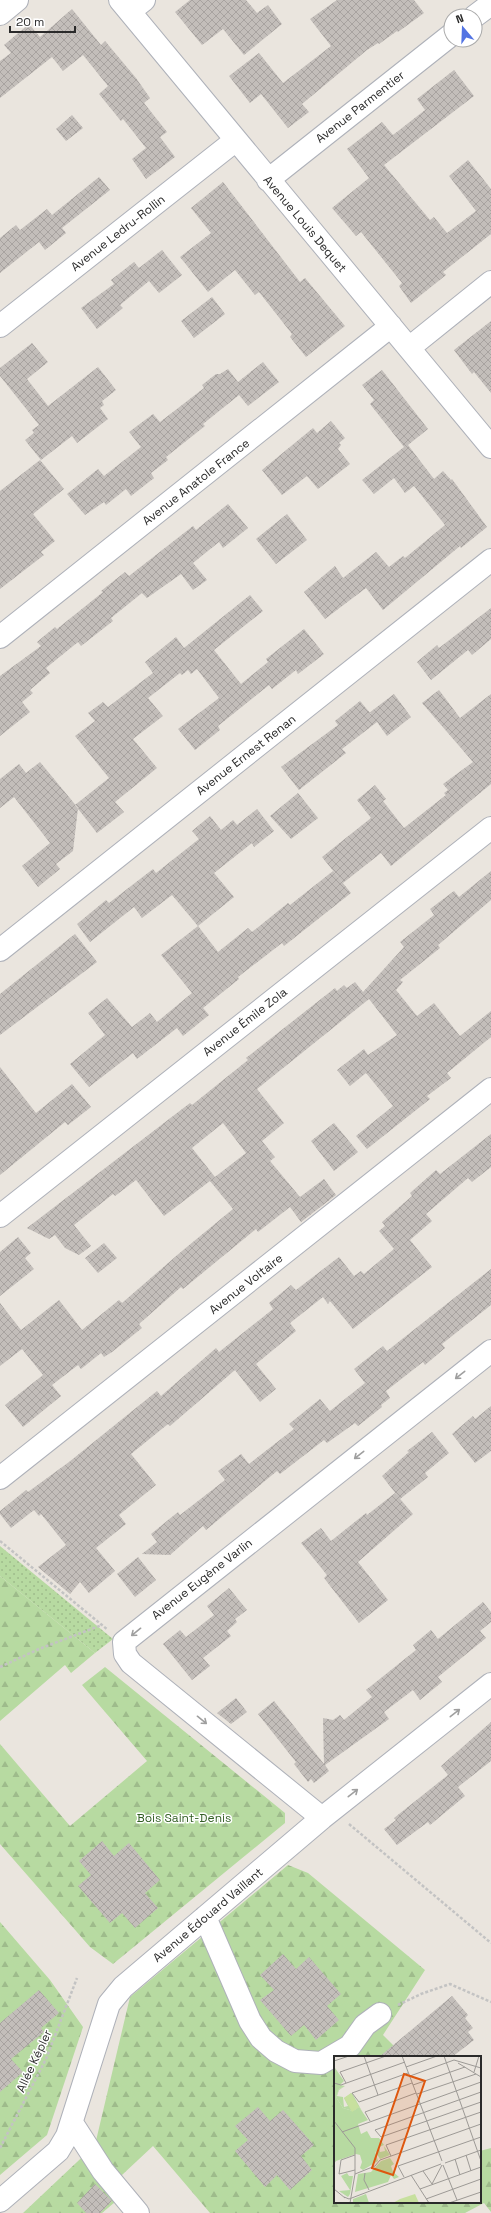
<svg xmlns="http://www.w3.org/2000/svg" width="491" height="2213" viewBox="0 0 491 2213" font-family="'Space Grotesk',sans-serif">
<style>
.grass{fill:url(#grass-dots)}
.forest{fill:url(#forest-firs)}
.building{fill:url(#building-cross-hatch);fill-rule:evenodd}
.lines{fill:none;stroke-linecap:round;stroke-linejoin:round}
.minor-casing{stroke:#aeb1b9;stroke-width:24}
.path{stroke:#c3c3c3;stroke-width:2.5;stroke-dasharray:3 2;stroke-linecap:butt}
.minor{stroke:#fff;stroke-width:22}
.oneway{stroke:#9f9f9f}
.labels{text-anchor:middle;stroke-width:3;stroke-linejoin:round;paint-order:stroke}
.street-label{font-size:12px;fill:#2a2a2a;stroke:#fff}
.park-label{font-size:12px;fill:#325e23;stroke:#fff}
.inset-road{fill:none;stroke:#9d9a96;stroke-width:1}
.view{fill:#de570e;fill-opacity:0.15;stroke:#de570e;stroke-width:2}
.inset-edge{fill:none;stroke:#2a2a2a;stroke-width:2}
</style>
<defs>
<pattern id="grass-dots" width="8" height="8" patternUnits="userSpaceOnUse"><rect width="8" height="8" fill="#b7daa1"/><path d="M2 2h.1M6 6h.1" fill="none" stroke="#9ebb8b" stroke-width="1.8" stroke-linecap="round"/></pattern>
<pattern id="forest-firs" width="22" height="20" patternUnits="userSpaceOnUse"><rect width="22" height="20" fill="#b7daa1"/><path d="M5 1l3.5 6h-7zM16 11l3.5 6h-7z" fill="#9ebb8b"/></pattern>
<pattern id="building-cross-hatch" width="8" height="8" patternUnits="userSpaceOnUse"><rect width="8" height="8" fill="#c3beba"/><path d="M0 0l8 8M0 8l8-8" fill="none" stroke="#a8a3a0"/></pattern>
</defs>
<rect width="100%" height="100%" fill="#eae5de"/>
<!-- grass -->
<path class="grass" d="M0 1546 113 1639 95 1653 0 1576Z"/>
<!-- forest -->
<path class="forest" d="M0 1576 95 1653 71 1673 65 1665 0 1721Z
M105 1667 285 1813V1823L113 1964 90 1947 0 1844V1744L70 1826 147 1761 82 1685Z
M288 1865 308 1873 425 1970 383 2035 405 2057H335V2202H480V2151L491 2148V2212L484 2203 465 2213H210L153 2146 107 2189 115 2202 102 2213H23L95 2145 130 1997Z
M0 1922 50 1980 83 2027 47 2135 0 2175Z"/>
<!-- building -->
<path class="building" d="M190 0H246L257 13 268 5 282 24 244 55 223 29 202 45 175 12Z
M337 0H414L424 13 398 32 397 31 379 44 378 43 367 50 302 104 309 112 288 128 261 94 250 103 229 76 259 53 283 83 331 46 310 19Z
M72 9 101 45 105 41 136 78 150 98 144 103 167 132 160 137 175 157 146 179 132 159 146 148 123 119 121 121 99 94 108 86 83 55 63 71 52 57 0 98V61L11 53 4 45 29 24 40 37Z
M454 70 474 96 384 165 430 220 434 217 447 233 476 211 449 176 468 160 491 189V234L443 272 446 275 411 303 399 286 402 283 361 232 356 236 332 208 369 178 347 149 382 122 393 135 425 110 417 99Z
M72 115 83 128 66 141 56 129Z
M99 177 110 190 62 228 66 233 45 250 39 242 0 273V238L16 225 20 230 47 209 52 215Z
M223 182 300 282 305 278 345 326 306 357 290 337 292 334 259 292 255 295 235 270 208 292 180 257 211 233 191 208Z
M162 250 182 275 159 293 149 281 120 305 123 308 97 329 81 308 114 284 111 280 134 262 139 268Z
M212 297 225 314 194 338 181 321Z
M491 321V393L474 372 472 374 454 350Z
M32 343 48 362 27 379 48 406 98 367 116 390 102 401 104 405 100 408 108 419 77 443 72 436 41 460 25 440 34 433 32 430 39 425 0 376V368Z
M263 362 279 382 248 406 239 395 203 424 205 426 166 457 168 460 151 473 154 478 131 496 126 489 106 505 104 502 85 515 67 494 98 469 104 476 141 447 129 432 153 414 160 422 204 388 202 385 216 374H220L228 369 238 382Z
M382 370 428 429 408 445 434 479 443 471 451 480 452 479 487 527 461 548 460 546 383 610 366 588 325 619 304 592 335 566 343 578 376 552 389 567 403 556 405 558 445 525 414 486 405 493 394 478 374 494 362 480 404 447 370 404 374 400 362 385Z
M331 421 345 438 339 443 341 445 338 449 350 464 318 489 307 476 282 495 262 470 313 428 317 433Z
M40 460 64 489 33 514 55 541 41 552 44 555 0 589V491Z
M228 504 248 528 223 548 219 542 193 563 207 580 193 590 181 574 147 598 142 593 111 618 113 621 81 646 78 642 46 668 50 673 30 690 33 693 22 702 30 712 0 736V676L41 646 37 642 55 627 57 629 103 592 101 591 125 572 129 576 193 526 196 530Z
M287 514 307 540 276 564 256 539Z
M250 595 263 611 214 650 241 684 268 662 266 659 304 629 324 654 298 674 296 670 272 689 269 685 218 726 220 730 195 750 178 729 219 698 197 669 191 674 188 670 182 675 180 673 148 698 163 716 133 739 157 768 115 802 124 812 97 833 75 805 109 778 75 736 95 721 88 713 103 702 108 707 153 673 145 662 176 637 184 648Z
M491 608V639L472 655 468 650 431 680 417 662 437 645 439 648Z
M439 690 460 718 491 694V784L391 866 381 853 343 883 322 857 371 818 357 800 375 785 386 799 383 801 404 828 446 795 444 793 448 790 443 784 473 762 422 703Z
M394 694 411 717 387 736 377 722 342 749 346 753 299 790 281 767 338 725 335 721 360 701 371 714 369 713Z
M40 762 78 808 73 851 56 864 60 869 38 887 22 866 50 843 14 797 0 808V779L19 764 26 773Z
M298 793 318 818 291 839 270 816Z
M257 809 274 831 254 847 252 843 214 873 234 897 198 926 172 895 142 918 134 907 90 942 77 924 106 900 109 903 153 869 156 873 199 839 192 831 210 816 221 830 233 820 237 825Z
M333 871 351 893 284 946 282 943 238 977 239 979 203 1008 209 1015 183 1036 177 1028 137 1059 133 1053 89 1087 70 1064 105 1035 88 1013 107 998 132 1027 150 1013 157 1022 192 993 161 955 198 926 218 952 248 928 252 932 288 903 290 905Z
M491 871V900L438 945 440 948 400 980 403 982 396 990 417 1016 434 1003 460 1036 491 1011V1037L447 1073 451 1078 427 1096 430 1099 367 1149 356 1136 393 1106 366 1073 350 1086 337 1070 364 1049 368 1055 397 1035 369 999 257 1089 284 1123 262 1141 275 1157 270 1161 300 1197 324 1179 336 1195 301 1222 290 1207 258 1232 256 1229 183 1289 181 1287 139 1324 142 1328 112 1352 104 1357 101 1353 81 1369 78 1365 52 1385 61 1396 23 1427 5 1405 43 1375 22 1349 0 1366V1303L21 1330 59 1300 82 1330 119 1300 122 1303 182 1251 233 1209 210 1181 164 1216 136 1180 115 1196 113 1194 74 1225 91 1246 79 1255 65 1248 55 1235 49 1239 27 1228 190 1103 192 1105 248 1060 246 1058 335 988 337 991 344 985 347 988 355 982 363 992 404 947 400 942 434 915 430 909 454 891 459 897ZM223 1123 246 1153 211 1180 215 1177 192 1148Z
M75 934 97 962 0 1035V994Z
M0 1067 36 1113 72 1084 91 1107 68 1125 65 1122 0 1175Z
M334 1123 358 1152 334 1171 311 1141Z
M491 1134V1167L472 1182 468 1178 426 1214 432 1221 410 1240 432 1267 353 1329 330 1301 328 1304 323 1297 290 1323 296 1331 256 1364 276 1389 260 1402 235 1370 170 1426 168 1424 131 1454 156 1485 119 1515 126 1524 96 1548 115 1571 89 1593 80 1582 70 1594 38 1567 66 1545 41 1514 39 1516 34 1510 11 1528 0 1514V1511L26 1490 28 1492 69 1462 157 1391 161 1396 216 1348 219 1352 273 1309 269 1303 291 1285 296 1290 339 1257 354 1276 361 1271 364 1274 394 1249 379 1231 385 1226 382 1222 412 1196 410 1193 436 1170 440 1174Z
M18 1237 31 1253 25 1258 34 1269 0 1296V1252Z
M104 1243 117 1258 98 1273 85 1258Z
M491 1269V1305L442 1344 445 1348 425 1365 423 1362 386 1391 390 1398 381 1405 382 1407 358 1426 355 1423 327 1443 324 1440 280 1474 277 1471 206 1530 203 1526 170 1555 142 1554 157 1542 151 1534 178 1512 180 1515 225 1480 218 1471 241 1454 249 1464 294 1429 289 1424 320 1399 330 1411 365 1383 354 1369 383 1346 387 1351Z
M491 1406V1451L475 1463 452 1434 473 1416 475 1419Z
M432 1432 449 1453 425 1473 428 1477 400 1499 382 1476 409 1452 407 1451Z
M395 1493 413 1514 358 1562 388 1600 359 1623 324 1578 327 1575 301 1543 321 1528 331 1541 366 1513 367 1515Z
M138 1557 156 1580 135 1597 117 1574Z
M229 1588 247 1610 235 1619 237 1622 227 1631 231 1636 203 1658 210 1666 192 1680 163 1644 180 1630 186 1637 214 1615 207 1606Z
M483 1602 491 1612V1622L480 1631 486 1638 438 1677 442 1682 420 1700 413 1690 384 1712 389 1719 325 1765 329 1771 314 1783 311 1779 308 1782 294 1764 296 1762 258 1714 274 1701 324 1764 323 1718 333 1720 340 1715 344 1720 372 1697 366 1690 416 1650 413 1645 431 1630 438 1639Z
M236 1698 247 1712 231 1724 217 1713Z
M491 1722V1761L458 1787 465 1796 430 1825 428 1822 397 1845 384 1829 396 1820 394 1818 448 1775 441 1766Z
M102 1841 114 1856 129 1843 160 1880 145 1893 158 1908 135 1928 122 1913 110 1923 78 1886 91 1875 79 1861Z
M283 1954 296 1969 309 1957 341 1994 327 2006 339 2020 316 2040 304 2025 291 2036 260 2000 274 1990 260 1975Z
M39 1990 59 2013 41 2028 44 2032 11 2059 23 2072 0 2092V2023Z
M452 1996 468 2015 465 2018 473 2028 468 2032 474 2040 452 2057H379Z
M258 2107 270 2121 283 2110 314 2145 301 2156 312 2170 290 2190 277 2175 265 2187 235 2151 248 2140 235 2126Z
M95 2184 112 2201 100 2213H86L77 2203Z"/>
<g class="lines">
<defs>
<path id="minor" d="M120 0 491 447
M130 11 144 0
M0 14 17 0
M475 16 491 4
M268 180 451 35
M0 326 236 140
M409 348 491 282
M0 637 391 326
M0 950 491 560
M0 1216 491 828
M0 1478 491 1089
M322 1818 131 1663 125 1654 124 1642 491 1351
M205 1917 250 2021 261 2038 276 2051 295 2061 321 2063 350 2046 365 2025 380 2014
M72 2123 103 2171 138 2213
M0 2201 58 2151 67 2136 109 2004 123 1987 322 1818 491 1684"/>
</defs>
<!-- minor casing -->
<use href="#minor" class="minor-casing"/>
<!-- path -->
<path class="path" d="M0 1541 108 1630
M0 1667 39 1649 102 1625
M349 1824 491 1943
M398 2005 421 1994 450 1984 491 2002
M0 2148 46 2059 77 1978"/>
<!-- minor -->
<use href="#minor" class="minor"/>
</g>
<!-- one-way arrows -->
<defs><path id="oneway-shaft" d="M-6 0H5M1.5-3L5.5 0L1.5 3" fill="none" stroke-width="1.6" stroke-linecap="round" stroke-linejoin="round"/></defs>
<g class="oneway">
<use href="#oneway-shaft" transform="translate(460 1375) rotate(142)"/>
<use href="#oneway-shaft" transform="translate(359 1455) rotate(142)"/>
<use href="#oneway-shaft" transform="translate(136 1632) rotate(141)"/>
<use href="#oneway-shaft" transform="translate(455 1713) rotate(-38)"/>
<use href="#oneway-shaft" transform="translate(202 1720) rotate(39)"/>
<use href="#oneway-shaft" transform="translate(353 1793) rotate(-38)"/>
</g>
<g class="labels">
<!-- street labels -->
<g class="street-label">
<text transform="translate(360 107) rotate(-38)" y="4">Avenue Parmentier</text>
<text transform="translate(305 224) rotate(50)" y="4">Avenue Louis Dequet</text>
<text transform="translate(118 233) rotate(-38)" y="4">Avenue Ledru-Rollin</text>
<text transform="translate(196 482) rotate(-38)" y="4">Avenue Anatole France</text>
<text transform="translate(246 755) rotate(-38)" y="4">Avenue Ernest Renan</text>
<text transform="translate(245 1022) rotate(-38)" y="4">Avenue Émile Zola</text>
<text transform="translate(246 1284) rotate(-38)" y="4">Avenue Voltaire</text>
<text transform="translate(202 1579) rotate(-38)" y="4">Avenue Eugène Varlin</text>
<text transform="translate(208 1915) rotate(-40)" y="4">Avenue Édouard Vaillant</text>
<text transform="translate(34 2061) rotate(-65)" y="4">Allée Képler</text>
</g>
<!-- park labels -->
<g class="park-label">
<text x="184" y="1822">Bois Saint-Denis</text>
</g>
</g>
<!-- overview -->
<g transform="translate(334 2056)">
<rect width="147" height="147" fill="#eae5de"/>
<path d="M11 30 5 34 3 40 9 41 10 51 14 50 10 42 18 37 29 57 25 51 19 55 9 52 2 41 5 33Z" fill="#b7daa1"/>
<path d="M1 12 10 25 6 29 11 30 5 33 2 41 9 52 19 55 25 51 34 64 24 68 27 78 33 75 37 82H45L50 89 45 91 46 96 51 95 50 90 56 99 46 103 41 95 44 105 29 114 26 112 28 106 26 99 22 98 2 105 0 108ZM56 102 60 108 57 110 59 116 65 121 60 123 57 119 54 126 21 136 24 118 37 116 47 105ZM13 117 15 120H19L16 138 14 141 5 135 16 134 7 120ZM32 138 35 147H19V143Z" fill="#b7daa1"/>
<path d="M17 37 25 51 18 56 10 42ZM81 138 85 147H59L66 143Z" fill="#c7e09e"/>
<path class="inset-road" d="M30 0 44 39M68 0 108 105M110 0 147 105M0 5 15 0M124 7 147 21M72 11 103 0M140 16 145 0M74 17 18 37 25 46 78 27M76 20 120 4 147 12M0 27 7 29 71 6M12 27 6 16 52 0M79 29 131 11M147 36 41 74 47 81 147 46M83 38 142 18M0 65 21 92V118L16 147M36 65 31 56 82 37M8 76 147 26M21 99 7 104 5 118 21 114M132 99 137 115M57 100 52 89 147 56M121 103 126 119M111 107 147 94M109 109 123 144M89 115 98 128 108 109M31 117 30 124 35 134M21 118 41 110 46 104 147 68M77 119 95 147M70 121 64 110 147 81M0 133 11 142M86 133 147 111M10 141 15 143 107 108M92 143 147 123M115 147 147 136"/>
<path class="view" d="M70 18 91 25 59 119 38 112Z"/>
<rect width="147" height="147" class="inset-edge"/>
</g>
<!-- north arrow -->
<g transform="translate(463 28) rotate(341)"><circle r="19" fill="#ffffff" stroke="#aaaaaa"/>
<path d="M0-3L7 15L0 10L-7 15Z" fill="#5273e3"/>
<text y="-6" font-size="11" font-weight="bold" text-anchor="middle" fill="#2a2a2a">N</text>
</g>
<!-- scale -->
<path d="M10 26v6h65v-6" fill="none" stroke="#2a2a2a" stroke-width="2"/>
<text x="16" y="26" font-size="12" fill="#2a2a2a" stroke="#ffffff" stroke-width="3" paint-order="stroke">20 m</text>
</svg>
